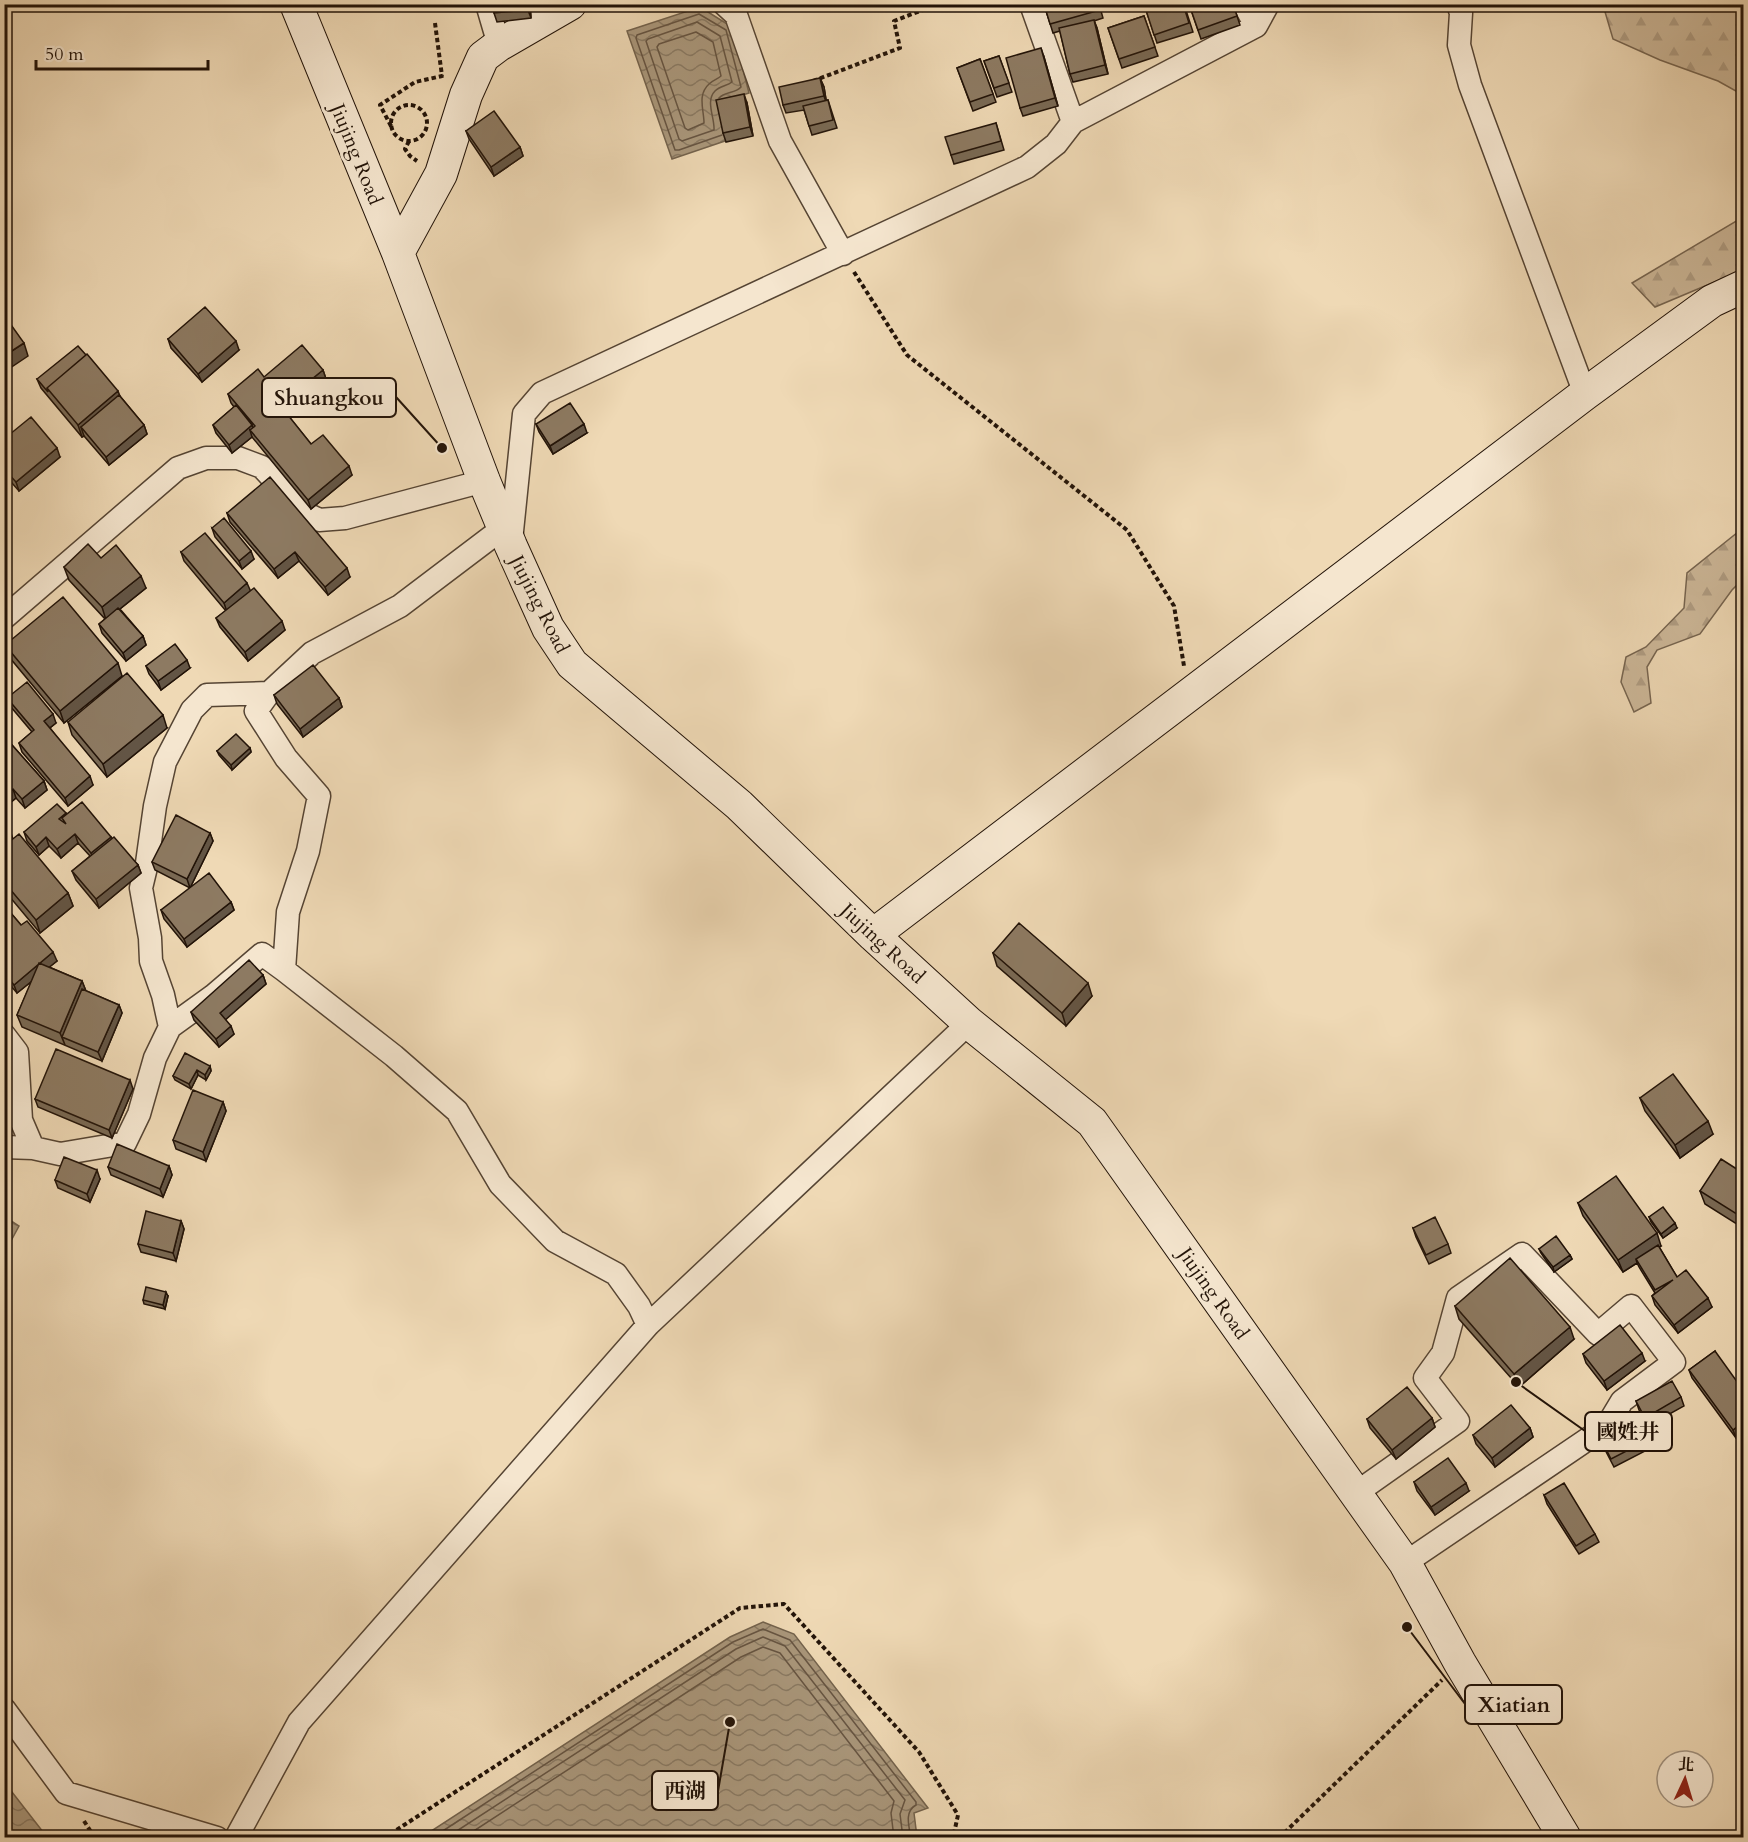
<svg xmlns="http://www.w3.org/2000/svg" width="1748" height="1842" viewBox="0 0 1748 1842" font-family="Cardo,'Noto Serif TC',serif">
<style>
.forest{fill:url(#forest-firs);stroke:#776550;stroke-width:1.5}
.water{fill:url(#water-waves);stroke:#73624c;stroke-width:1.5}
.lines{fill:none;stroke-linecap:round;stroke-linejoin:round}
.shore{stroke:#665441;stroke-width:1.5}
.street-casing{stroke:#543;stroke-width:25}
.secondary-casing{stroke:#221308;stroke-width:34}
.path{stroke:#221308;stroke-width:4;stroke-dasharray:4.5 3;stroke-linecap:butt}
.street{stroke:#f5e6cf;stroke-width:22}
.secondary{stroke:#f5e6cf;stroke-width:32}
.wall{fill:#796954;stroke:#221308;stroke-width:1.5}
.shaded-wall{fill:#635545;stroke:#221308;stroke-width:1.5}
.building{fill:#8d7a62;stroke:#221308;stroke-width:1.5}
.labels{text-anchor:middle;stroke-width:6;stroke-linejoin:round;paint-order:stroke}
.street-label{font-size:20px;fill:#221308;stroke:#f5e6cf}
.leader{fill:none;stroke:#221308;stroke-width:2}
.callout-dot{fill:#221308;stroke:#f5e6cf;stroke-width:2}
.callout{fill:#f5e6cf;stroke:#221308;stroke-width:2}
.callout-label{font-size:21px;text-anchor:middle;font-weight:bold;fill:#221308}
</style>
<defs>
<pattern id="forest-firs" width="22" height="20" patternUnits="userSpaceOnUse" patternTransform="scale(1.5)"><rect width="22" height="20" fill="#ccb798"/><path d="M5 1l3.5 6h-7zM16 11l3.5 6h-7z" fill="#af9c82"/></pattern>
<pattern id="water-waves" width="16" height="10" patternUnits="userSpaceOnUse" patternTransform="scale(1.5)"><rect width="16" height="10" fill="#a9967a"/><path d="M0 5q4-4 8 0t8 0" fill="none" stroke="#897962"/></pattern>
</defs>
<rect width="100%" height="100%" fill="#efd9b5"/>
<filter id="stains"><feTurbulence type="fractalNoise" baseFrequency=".00333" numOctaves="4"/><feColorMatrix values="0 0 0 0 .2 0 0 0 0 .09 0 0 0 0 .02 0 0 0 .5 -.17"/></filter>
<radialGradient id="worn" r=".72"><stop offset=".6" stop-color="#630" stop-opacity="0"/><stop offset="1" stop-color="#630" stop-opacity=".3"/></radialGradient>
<!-- forest -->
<path class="forest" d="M1603 5H1743V95L1718 81 1660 60 1613 39Z
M1743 217V270L1655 307 1632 283Z
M1743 528V579L1732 590 1700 634 1657 650 1647 667 1651 703 1634 712 1621 682 1626 657 1646 647 1684 608 1687 573Z"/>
<!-- water -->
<path class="water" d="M700 7 732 27 749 93 724 101 731 139 672 159 627 31Z
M5 1217 19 1226 5 1252Z
M763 1622 794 1634 928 1808 914 1813 917 1837H422L730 1637Z
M4 1783H5L47 1837H5Z"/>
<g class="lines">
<!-- shore -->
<path class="shore" d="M697 22 720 36 732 82C727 86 720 86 715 91 705 101 715 118 714 130L682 141 679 139 646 41 648 39Z
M696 32 713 42 721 76C718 79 713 80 709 84 697 95 704 110 704 123L688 130 685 128 657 47 659 44Z
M719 98C725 91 735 94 741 87L726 30 699 14 637 35 636 38 675 150H679L722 135
M432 1838 733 1642 763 1629 790 1640 916 1802V1805C904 1812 909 1826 911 1838
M446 1838 736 1649 763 1637 785 1646 905 1800 900 1814 903 1838
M463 1838 741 1657 763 1647 780 1653 894 1801 891 1813 894 1838"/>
<defs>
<path id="street" d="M487 4 499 45
M724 4 736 15 780 141 843 254
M1031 4 1073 122
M1244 4 1256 26
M1458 4 1461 13 1459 45 1470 85 1585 394
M503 528 400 606 312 653 269 693 256 711 286 758 319 796 308 851 288 912 284 970 394 1056 457 1111 500 1184 555 1241 616 1274 639 1306 648 1325
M511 541 524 414 542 393 1027 167 1056 144 1073 122 1256 26 1268 4
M4 618 178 468 206 458H238L262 467 305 513 319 520 345 518 484 481
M170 1027 163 995 151 961 150 938 141 888 147 863 155 806 165 762 192 710 207 695 269 693
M4 1035 17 1052 21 1120 33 1148 60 1154 125 1143 139 1114 155 1058 170 1027 213 996 262 954 284 970
M4 1147 33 1148
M1356 1493 1458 1421 1425 1378 1443 1353 1458 1298 1522 1254 1598 1334 1631 1306 1674 1362 1622 1401 1607 1426 1405 1563
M4 1709 66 1793 217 1838
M236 1838 299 1722 648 1325 969 1023"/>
<path id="secondary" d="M296 4 398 253 484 481 511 546 548 628 572 664 739 805 873 935 969 1023 1092 1122 1405 1563 1460 1663 1565 1838
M398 253 441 174 466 95 483 57 499 45 570 4
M873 935 1585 394 1712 301 1744 286"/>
</defs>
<!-- street casing -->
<use href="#street" class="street-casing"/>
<!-- secondary casing -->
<use href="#secondary" class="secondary-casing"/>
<!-- path -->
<path class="path" d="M435 23 442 76
M813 81 900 48 894 21 938 4
M391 123a18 18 0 1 1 36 0a18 18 0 1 1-36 0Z
M391 126 380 105 415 82 442 76 444 75
M409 141 405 149 410 156 417 161
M854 272 907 355 1127 530 1174 606 1184 666
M84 1821 95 1838
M384 1838 740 1608 784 1604 919 1752 958 1815 953 1838
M1279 1838 1442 1680"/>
<!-- street -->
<use href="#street" class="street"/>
<!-- secondary -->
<use href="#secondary" class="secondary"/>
</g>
<!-- wall -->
<path class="wall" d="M493 4H530L531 18 497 22 494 13Z
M1044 4H1099L1103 18 1094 21 1097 28 1108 74 1073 82 1070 74 1060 31 1053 33Z
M1144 4H1184L1193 32 1157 43Z
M1189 4H1233L1240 25 1201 39Z
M1144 16 1158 56 1122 68 1108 28Z
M999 56 1012 92 997 97 984 61Z
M1044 57 1058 106 1023 116 1020 108Z
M980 59 996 102 973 111 957 68Z
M820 78 824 87 826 100H828L837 128 812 135 804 110 786 113 783 105Z
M747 103 753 136 726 142 723 133Z
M996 123 1004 150 954 164 951 155Z
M466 131 520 147 523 156 494 176 469 139Z
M168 339 239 350 202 382 171 348Z
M323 370 326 379 285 412 311 444 352 475 311 509 252 437 232 453 216 433 213 425 234 407 231 403 228 394 264 377Z
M37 379 119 395 144 425 147 434 109 465 84 436 82 437 41 388Z
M536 424 587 433 553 454 539 432Z
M4 439 60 457 19 491 4 474Z
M227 513 350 577 328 595 299 561 278 578 230 522Z
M212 528 254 559 242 569 215 537Z
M181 552 250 591 285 630 248 661 220 627 216 618 226 611 184 561Z
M101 558 146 588 120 609 143 636 146 645 126 661 102 633 99 624 105 619 69 580 64 567Z
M5 645 122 676 64 723 10 658Z
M146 666 190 668 161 690 149 674Z
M274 695 339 698 342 707 303 737 277 704Z
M7 698 56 723 50 728 93 785 68 806 22 752 19 743 32 732 11 707Z
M68 722 167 728 107 777 72 735Z
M4 736 44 781 47 790 25 808 16 798 4 808Z
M250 748 251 752 232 770 219 755 217 751Z
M66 813 67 815 112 838 138 865 141 873 99 908 76 880 72 871 90 856 78 843 61 858 49 846 39 855 27 841 24 832Z
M4 826 13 839 68 893 73 906 40 933 4 890Z
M210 833 213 841 190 888 155 870 152 862Z
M231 902 234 910 187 947 164 919 161 910Z
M4 905 21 925 57 961 49 967 82 981 86 991 119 1005 122 1013 102 1061 22 1027 17 1015 32 981 17 993 4 978Z
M993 953 1092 996 1066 1026 997 966Z
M263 975 266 984 225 1019 234 1034 219 1047 194 1020 191 1012Z
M210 1066 211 1071 206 1080 198 1075 191 1089 175 1080 173 1076Z
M133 1089 112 1138 38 1107 35 1099Z
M1640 1098 1713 1134 1680 1158 1645 1111Z
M223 1102 226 1111 206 1161 176 1149 173 1140Z
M169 1166 172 1175 163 1197 111 1175 108 1167Z
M1743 1173V1228L1705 1204 1700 1191Z
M100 1179 90 1202 58 1188 55 1180Z
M1578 1203 1661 1246 1659 1247 1677 1277 1712 1307 1678 1333 1655 1305 1652 1296 1655 1293 1639 1267 1637 1263 1623 1272 1583 1216Z
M1649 1217 1677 1228 1663 1238 1651 1222Z
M181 1221 184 1229 176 1261 141 1252 138 1244Z
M1413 1228 1448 1244 1451 1253 1429 1264 1416 1237Z
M1539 1249 1570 1255 1572 1259 1554 1272 1541 1253Z
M168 1296 165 1309 144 1304 143 1300Z
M1455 1306 1574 1339 1519 1387 1459 1319Z
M1715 1351 1736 1438 1692 1378 1689 1370Z
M1583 1354 1645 1361 1607 1390 1586 1363Z
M1681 1397 1684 1406 1648 1426 1639 1410 1636 1401Z
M1432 1418 1435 1427 1396 1459 1370 1428 1367 1419Z
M1530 1428 1533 1437 1495 1467 1476 1444 1473 1435Z
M1598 1433 1648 1440 1651 1448 1614 1467 1601 1442Z
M1414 1482 1469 1491 1435 1515 1417 1491Z
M1544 1495 1595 1534 1599 1542 1579 1554 1547 1504Z"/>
<!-- shaded-wall -->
<path class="shaded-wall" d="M528 4H530L531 18 528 10Z
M1094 20 1097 28 1108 74 1105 65Z
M1041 48 1044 57 1058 106 1055 98Z
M820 78 824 87 827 105 824 96Z
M744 94 747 103 753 136 750 127Z
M520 147 523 156 494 176 491 167Z
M236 341 239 350 202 382 198 374Z
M24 343 28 356 4 372V356Z
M323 370 326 379 283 414 280 405Z
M118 391 123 404 81 427 84 436 82 437 78 425Z
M584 424 587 433 553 454 550 446Z
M144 425 147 434 109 465 106 457Z
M252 425 255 434 250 430 252 437 232 453 229 445Z
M57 448 60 457 19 491 16 482Z
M349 466 352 475 311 509 308 500Z
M251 551 254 559 242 569 239 561Z
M295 552 299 561 278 578 274 569Z
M347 568 350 577 328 595 325 587Z
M141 576 146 588 106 620 102 607Z
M247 583 251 592 227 612 224 603Z
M282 621 285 630 248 661 245 652Z
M143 636 146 645 126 661 123 653Z
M187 660 190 668 161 690 158 681Z
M118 663 122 676 64 723 60 711Z
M339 698 342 707 303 737 300 729Z
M53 714 56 723 47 730 44 721Z
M163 715 167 728 107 777 103 764Z
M250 748 251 752 232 770 231 765Z
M90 776 93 785 68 806 65 798Z
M44 781 47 790 25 808 22 799Z
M13 789 16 798 4 808V797Z
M11 833 15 846 4 855V838Z
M210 833 213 841 190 888 187 879Z
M75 834 78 843 61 858 57 849Z
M46 837 49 846 39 855 36 847Z
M111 837 114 845 94 862 91 853Z
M138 865 141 873 99 908 96 899Z
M68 893 73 906 40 933 36 920Z
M231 902 234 910 187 947 184 939Z
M53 952 57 961 17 993 14 985Z
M263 975 266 984 223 1022 220 1013Z
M82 981 87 994 62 1037 65 1045 60 1033Z
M1088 983 1092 996 1066 1026 1062 1013Z
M119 1005 122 1013 102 1061 98 1052Z
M231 1026 234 1034 219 1047 216 1039Z
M210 1066 211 1071 206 1080 205 1075Z
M197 1070 198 1075 191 1089 189 1084Z
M130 1080 133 1089 112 1138 109 1130Z
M223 1102 226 1111 206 1161 203 1152Z
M1708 1121 1713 1134 1680 1158 1675 1145Z
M169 1166 172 1175 163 1197 160 1189Z
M97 1170 100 1179 90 1202 87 1194Z
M181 1221 184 1229 176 1261 173 1253Z
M1675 1223 1677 1228 1663 1238 1661 1234Z
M1657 1233 1661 1246 1638 1262 1636 1259 1637 1263 1623 1272 1618 1260Z
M1570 1255 1572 1259 1554 1272 1553 1267Z
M166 1292 168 1296 165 1309 163 1305Z
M1708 1298 1712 1307 1678 1333 1674 1325Z
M1570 1327 1574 1339 1519 1387 1514 1374Z
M1642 1353 1645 1361 1607 1390 1604 1381Z
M1432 1418 1435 1427 1396 1459 1392 1450Z
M1743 1422V1433L1736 1438 1733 1430Z
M1530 1428 1533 1437 1495 1467 1492 1458Z
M1466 1483 1469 1491 1435 1515 1431 1507Z"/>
<!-- building -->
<path class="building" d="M493 4H528V10L494 13Z
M1044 4H1098L1100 10 1050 24Z
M1144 4H1183L1189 23 1154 35Z
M1189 4H1233L1237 16 1198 30Z
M1144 16 1155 47 1119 59 1108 28Z
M1094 20 1105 65 1070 74 1059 28Z
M1041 48 1055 98 1020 108 1006 58Z
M999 56 1009 83 994 88 984 61Z
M980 59 993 94 970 102 957 68Z
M820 78 824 96 783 105 779 87Z
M744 94 750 127 723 133 716 100Z
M828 100 833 120 809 126 803 106Z
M494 111 520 147 491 167 466 131Z
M996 123 1001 141 951 155 945 137Z
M205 307 236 341 198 374 168 339Z
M4 315 24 343 4 356Z
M302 345 323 370 280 405 311 444 323 435 349 466 308 500 250 430 255 426 228 394 258 369 264 377Z
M78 346 86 355 47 388 48 392 37 379Z
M87 354 118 391 78 425 47 388Z
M119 395 144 425 106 457 81 427Z
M570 403 584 424 550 446 536 424Z
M236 405 252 425 229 445 213 425Z
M31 417 57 448 16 482 4 469V439Z
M270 477 347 568 325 587 295 552 274 569 227 513Z
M224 518 251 551 239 561 212 528Z
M205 533 247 583 224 603 181 552Z
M88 544 101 558 116 545 141 576 102 607 64 567Z
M254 588 282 621 245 652 216 618Z
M63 597 118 663 60 711 5 645Z
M118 608 143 636 123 653 99 624Z
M175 644 187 660 158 681 146 666Z
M313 665 339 698 300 729 274 695Z
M127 673 163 715 103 764 68 722Z
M27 682 53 714 44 721 90 776 65 798 19 743 34 730 7 698Z
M236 734 250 748 231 765 217 751Z
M4 736 44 781 22 799 13 789 4 797Z
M82 802 111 837 91 853 75 834 57 849 46 837 36 847 24 832 57 804 66 813 59 819 66 824 62 818Z
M176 815 210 833 187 879 152 862Z
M4 826 11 833 4 838Z
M19 834 68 893 36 920 4 882V846Z
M114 837 138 865 96 899 72 871Z
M209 873 231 902 184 939 161 910Z
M4 905 21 925 27 921 53 952 14 985 4 973Z
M1019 923 1088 983 1062 1013 993 953Z
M249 960 263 975 220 1013 231 1026 216 1039 191 1012Z
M39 963 82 981 60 1033 17 1015Z
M82 989 119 1005 98 1052 62 1037Z
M56 1049 130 1080 109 1130 35 1099Z
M185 1053 210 1066 205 1075 197 1070 189 1084 173 1076Z
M1673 1074 1708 1121 1675 1145 1640 1098Z
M193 1090 223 1102 203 1152 173 1140Z
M117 1144 169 1166 160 1189 108 1167Z
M64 1157 97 1170 87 1194 55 1180Z
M1721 1159 1743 1173V1218L1700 1191Z
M1616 1176 1657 1233 1618 1260 1578 1203Z
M1663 1207 1675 1223 1661 1234 1649 1217Z
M146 1211 181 1221 173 1253 138 1244Z
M1435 1217 1448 1244 1426 1255 1413 1228Z
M1556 1236 1570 1255 1553 1267 1539 1249Z
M1658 1245 1677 1277 1686 1270 1708 1298 1674 1325 1652 1296 1673 1280 1655 1290 1636 1259Z
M1510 1258 1570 1327 1514 1374 1455 1306Z
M146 1287 166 1292 163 1305 143 1300Z
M1620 1325 1642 1353 1604 1381 1583 1354Z
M1715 1351 1743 1390V1422L1733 1430 1689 1370Z
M1672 1381 1681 1397 1645 1418 1636 1401Z
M1407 1387 1432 1418 1392 1450 1367 1419Z
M1511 1405 1530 1428 1492 1458 1473 1435Z
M1635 1414 1648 1440 1611 1459 1598 1433Z
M1448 1458 1466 1483 1431 1507 1414 1482Z
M1564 1483 1595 1534 1576 1546 1544 1495Z"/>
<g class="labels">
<!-- street labels -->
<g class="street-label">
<text transform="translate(357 154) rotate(68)" y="7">Jiujing Road</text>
<text transform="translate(540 604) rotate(63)" y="7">Jiujing Road</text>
<text transform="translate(883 943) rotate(43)" y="7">Jiujing Road</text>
<text transform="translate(1214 1293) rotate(55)" y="7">Jiujing Road</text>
</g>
</g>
<!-- callouts -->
<path class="leader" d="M442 448L396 397M1516 1382L1585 1431M1407 1627L1465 1704M730 1722L718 1791"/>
<g class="callout-dot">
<circle cx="442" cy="448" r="6"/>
<circle cx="1516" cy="1382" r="6"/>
<circle cx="1407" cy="1627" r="6"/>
<circle cx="730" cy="1722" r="6"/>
</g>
<g class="callout">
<rect x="262" y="378" width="134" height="39" rx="6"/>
<rect x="1585" y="1412" width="87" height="39" rx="6"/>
<rect x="1465" y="1685" width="97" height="39" rx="6"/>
<rect x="652" y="1771" width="66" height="39" rx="6"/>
</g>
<g class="callout-label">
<text x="329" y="405">Shuangkou</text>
<text x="1628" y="1439">國姓井</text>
<text x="1514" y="1712">Xiatian</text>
<text x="685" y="1798">西湖</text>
</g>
<!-- margin -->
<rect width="1748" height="1842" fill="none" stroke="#efd9b5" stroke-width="24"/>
<rect x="6" y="6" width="1736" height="1830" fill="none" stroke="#221308" stroke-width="3"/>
<rect x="12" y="12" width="1724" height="1818" fill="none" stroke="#221308" stroke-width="1.5"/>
<!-- north arrow -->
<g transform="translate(1685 1779) rotate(4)"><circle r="28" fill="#f5e6cf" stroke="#a1927f" stroke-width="1.5"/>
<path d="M0-4.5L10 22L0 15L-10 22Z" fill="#8f2418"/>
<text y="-9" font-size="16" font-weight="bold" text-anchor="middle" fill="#221308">北</text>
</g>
<!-- scale -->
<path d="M36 60v9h172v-9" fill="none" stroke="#221308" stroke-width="3"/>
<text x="45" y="60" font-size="18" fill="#221308" stroke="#f5e6cf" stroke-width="4.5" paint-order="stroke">50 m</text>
<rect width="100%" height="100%" filter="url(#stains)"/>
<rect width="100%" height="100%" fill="url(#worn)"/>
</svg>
